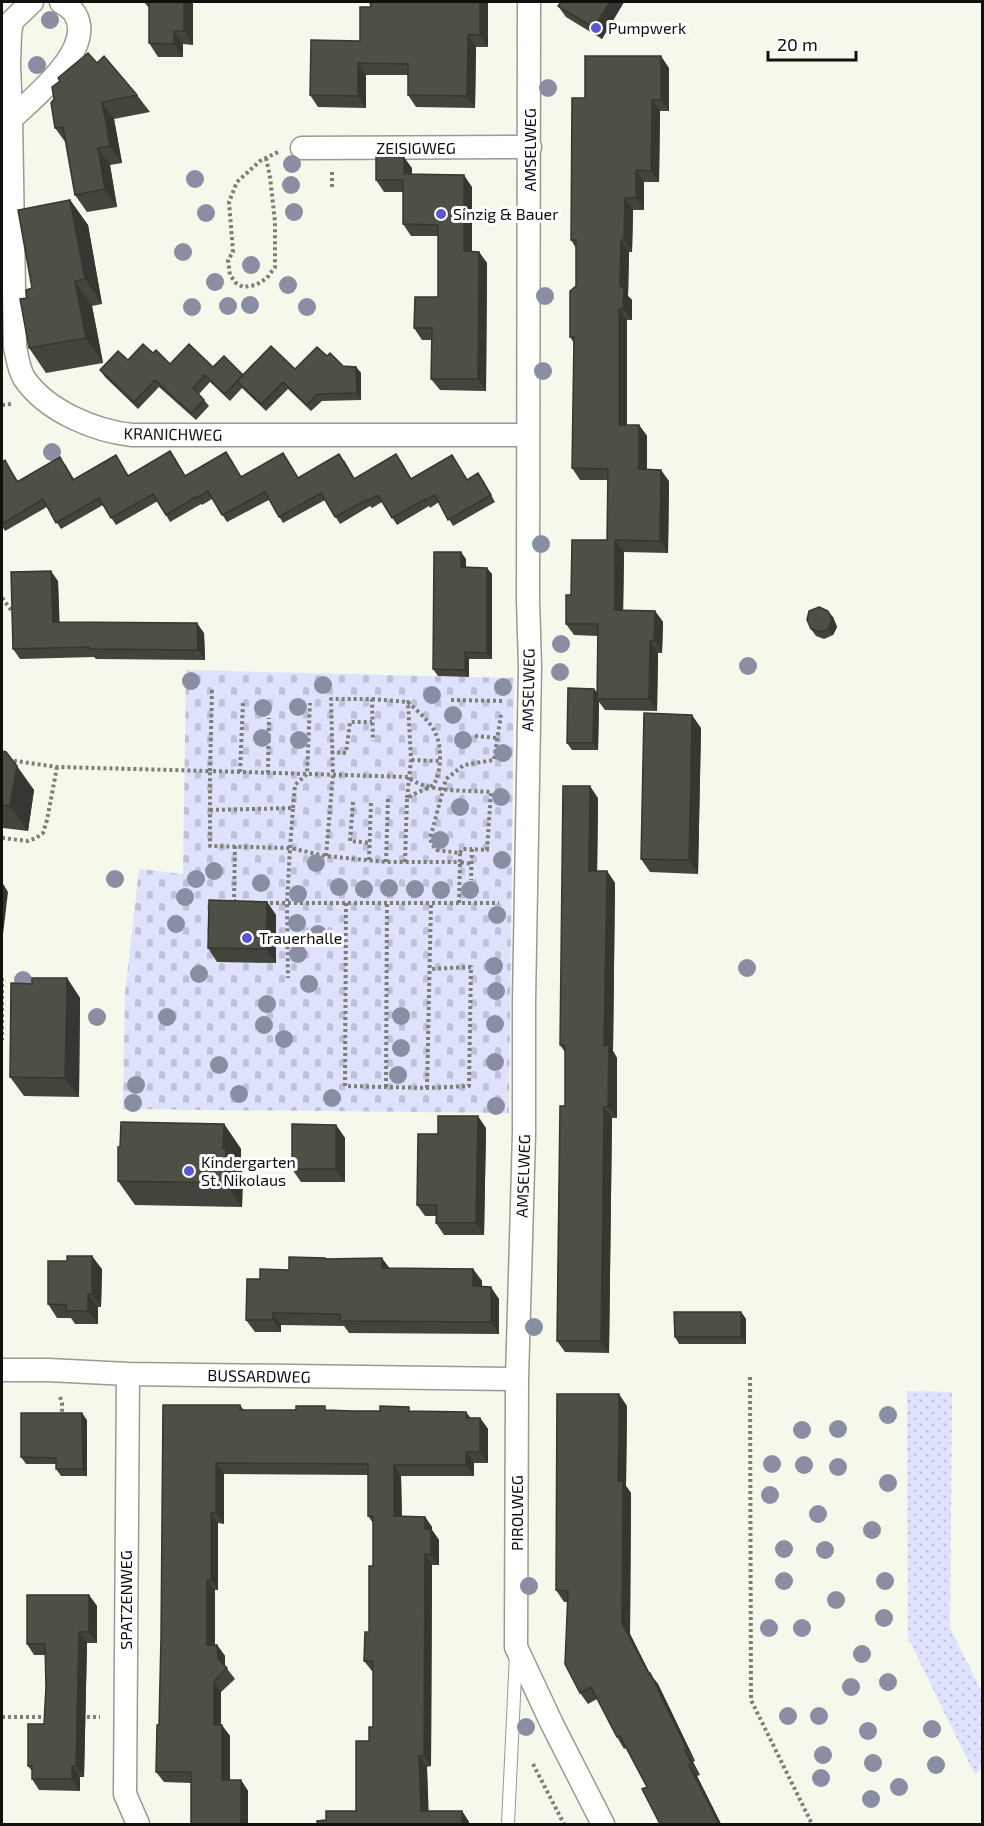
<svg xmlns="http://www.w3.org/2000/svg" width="984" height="1826" viewBox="0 0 984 1826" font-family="'Exo 2',sans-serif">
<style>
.grass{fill:url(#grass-dots)}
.cemetery{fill:url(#cemetery-stones)}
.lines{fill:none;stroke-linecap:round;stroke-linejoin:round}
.service-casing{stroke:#979c8f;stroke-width:14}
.minor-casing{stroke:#979c8f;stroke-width:25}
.path{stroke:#7c7f76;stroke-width:4;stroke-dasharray:3 3;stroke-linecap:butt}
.service{stroke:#fff;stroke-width:12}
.minor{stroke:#fff;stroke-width:22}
.tree{fill:#8a8ea2}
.wall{fill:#41453b}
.shaded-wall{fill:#353830}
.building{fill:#4c5045;stroke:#353830;stroke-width:1.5}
.poi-dot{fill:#5a56ce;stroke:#fff;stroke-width:2}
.labels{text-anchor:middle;stroke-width:6;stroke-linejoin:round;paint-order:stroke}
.poi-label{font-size:16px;fill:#10110d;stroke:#fff;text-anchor:start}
.street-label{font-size:16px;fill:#10110d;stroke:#fff}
</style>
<defs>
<pattern id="grass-dots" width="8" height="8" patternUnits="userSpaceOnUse" patternTransform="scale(1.5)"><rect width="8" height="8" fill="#dfe2fd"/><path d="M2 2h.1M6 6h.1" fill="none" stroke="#bec1d8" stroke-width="1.8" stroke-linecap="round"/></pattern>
<pattern id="cemetery-stones" width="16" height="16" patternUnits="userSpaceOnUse" patternTransform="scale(1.5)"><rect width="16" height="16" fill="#dfe2fd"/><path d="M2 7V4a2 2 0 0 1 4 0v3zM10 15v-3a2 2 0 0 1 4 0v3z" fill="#bec1d8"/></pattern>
</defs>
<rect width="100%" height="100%" fill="#f4f9eb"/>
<!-- grass -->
<path class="grass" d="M907 1391 952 1392 950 1628 982 1692V1767L975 1775 908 1638Z"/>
<!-- cemetery -->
<path class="cemetery" d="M186 670 514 678 509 1113 123 1109 125 994 139 869 183 874Z"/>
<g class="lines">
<defs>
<path id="service" d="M508 1824 516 1654"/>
<path id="minor" d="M32 2 12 21 10 34 9 64 11 119 15 347C17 357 19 370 24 378 46 411 95 431 132 435H528
M529 2 528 600 530 667 524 1001V1134L517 1379 516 1647 552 1724 603 1824
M11 119C33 98 96 49 75 14 72 9 66 5 61 2
M302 148 530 147
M2 1370H48L128 1374 517 1379
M128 1374 125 1794 138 1824"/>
</defs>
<!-- service casing -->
<use href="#service" class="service-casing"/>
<!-- minor casing -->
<use href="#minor" class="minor-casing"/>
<!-- path -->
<path class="path" d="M266 158 270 177 275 222V267L267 278 256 285 243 287 236 283 230 275 228 260 233 252 229 202 237 182 260 161 278 152
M332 172V189
M2 405 11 404
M2 598 15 615
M212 690 210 771 408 777C426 793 468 790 491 792L487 850 472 849 471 880
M372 699 408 702
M451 700 503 701
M475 736 497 738
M331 752 346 753 350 722H372
M2 759 57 767 210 771V846L290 848 287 904 288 978
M240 772 243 701
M268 773 269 718
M407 798 411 760 408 702C429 722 441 730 440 761L411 760
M353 802 350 841 371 843
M293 808 295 785 307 774 310 703
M210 810 293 808 290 848 326 856 386 862H460V853L437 850 431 843V835L446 779 464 765 494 760 501 715
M2 838 28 841 36 838 43 833 47 820 57 767
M235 846 234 901H238
M460 853 462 849H472
M326 856 333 775 331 699H372L373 741
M369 860 371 802
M386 862 388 798
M405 862 407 798C430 784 437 793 440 761
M264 903H499
M346 903 345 1086 427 1088 469 1086 471 967 430 969
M459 903 460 862 472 864
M2 978V1040
M386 1087 387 904
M427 1088 431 903
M750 1377 751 1700 812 1824
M60 1397 62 1403V1416
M2 1717H49
M81 1717H100
M533 1764 564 1824"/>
<!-- service -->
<use href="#service" class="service"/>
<!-- minor -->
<use href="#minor" class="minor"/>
</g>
<!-- trees -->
<g class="tree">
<circle cx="50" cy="20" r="9"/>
<circle cx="37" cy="65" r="9"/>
<circle cx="548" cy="88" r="9"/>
<circle cx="292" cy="164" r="9"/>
<circle cx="195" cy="179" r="9"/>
<circle cx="291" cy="185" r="9"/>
<circle cx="294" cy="212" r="9"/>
<circle cx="206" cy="213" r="9"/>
<circle cx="183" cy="252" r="9"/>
<circle cx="251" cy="265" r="9"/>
<circle cx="215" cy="282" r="9"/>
<circle cx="288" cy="285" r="9"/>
<circle cx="545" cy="296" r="9"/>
<circle cx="250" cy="305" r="9"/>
<circle cx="228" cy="306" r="9"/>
<circle cx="192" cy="307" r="9"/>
<circle cx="307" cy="307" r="9"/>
<circle cx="543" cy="371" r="9"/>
<circle cx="52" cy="452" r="9"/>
<circle cx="541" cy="544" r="9"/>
<circle cx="561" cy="644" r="9"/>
<circle cx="748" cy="666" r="9"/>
<circle cx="560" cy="672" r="9"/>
<circle cx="191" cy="681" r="9"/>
<circle cx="323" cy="685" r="9"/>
<circle cx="503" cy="687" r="9"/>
<circle cx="432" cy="695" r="9"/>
<circle cx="298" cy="707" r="9"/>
<circle cx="263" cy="708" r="9"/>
<circle cx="453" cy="715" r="9"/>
<circle cx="262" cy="738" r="9"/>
<circle cx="299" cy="740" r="9"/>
<circle cx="463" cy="740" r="9"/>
<circle cx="503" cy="753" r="9"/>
<circle cx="501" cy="797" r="9"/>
<circle cx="460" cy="807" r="9"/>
<circle cx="440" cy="840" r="9"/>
<circle cx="502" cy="860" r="9"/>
<circle cx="316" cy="863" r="9"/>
<circle cx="214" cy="871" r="9"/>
<circle cx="115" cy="879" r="9"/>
<circle cx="196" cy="879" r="9"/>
<circle cx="261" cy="883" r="9"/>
<circle cx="339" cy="887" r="9"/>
<circle cx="389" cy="888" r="9"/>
<circle cx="364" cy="889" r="9"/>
<circle cx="415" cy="889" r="9"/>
<circle cx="441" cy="890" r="9"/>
<circle cx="470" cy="890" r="9"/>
<circle cx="298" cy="894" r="9"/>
<circle cx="185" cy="897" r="9"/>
<circle cx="497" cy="915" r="9"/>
<circle cx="297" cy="923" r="9"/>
<circle cx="176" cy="924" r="9"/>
<circle cx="318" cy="934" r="9"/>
<circle cx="298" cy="954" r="9"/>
<circle cx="494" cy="966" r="9"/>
<circle cx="747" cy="968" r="9"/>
<circle cx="199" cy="974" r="9"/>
<circle cx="23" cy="980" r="9"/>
<circle cx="309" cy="984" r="9"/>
<circle cx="496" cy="991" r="9"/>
<circle cx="267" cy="1004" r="9"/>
<circle cx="401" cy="1016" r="9"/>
<circle cx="97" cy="1017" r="9"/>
<circle cx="167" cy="1017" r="9"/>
<circle cx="495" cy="1024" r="9"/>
<circle cx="264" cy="1025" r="9"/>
<circle cx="284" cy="1039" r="9"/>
<circle cx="401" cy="1048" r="9"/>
<circle cx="495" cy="1062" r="9"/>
<circle cx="219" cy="1065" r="9"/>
<circle cx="398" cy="1075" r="9"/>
<circle cx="136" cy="1085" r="9"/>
<circle cx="239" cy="1094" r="9"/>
<circle cx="332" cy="1098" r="9"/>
<circle cx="133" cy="1103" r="9"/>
<circle cx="496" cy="1106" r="9"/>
<circle cx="534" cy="1327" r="9"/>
<circle cx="888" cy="1415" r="9"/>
<circle cx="838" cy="1429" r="9"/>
<circle cx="802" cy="1430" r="9"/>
<circle cx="772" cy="1464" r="9"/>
<circle cx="804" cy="1465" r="9"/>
<circle cx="838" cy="1467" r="9"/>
<circle cx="888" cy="1483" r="9"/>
<circle cx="770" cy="1495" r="9"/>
<circle cx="818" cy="1514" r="9"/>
<circle cx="872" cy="1530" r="9"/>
<circle cx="784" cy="1549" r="9"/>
<circle cx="825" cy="1550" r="9"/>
<circle cx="784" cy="1581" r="9"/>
<circle cx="885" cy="1581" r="9"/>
<circle cx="529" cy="1586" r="9"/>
<circle cx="836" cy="1600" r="9"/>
<circle cx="884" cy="1618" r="9"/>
<circle cx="769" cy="1628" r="9"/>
<circle cx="802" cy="1628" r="9"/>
<circle cx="862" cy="1654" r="9"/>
<circle cx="888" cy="1682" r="9"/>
<circle cx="851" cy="1687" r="9"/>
<circle cx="788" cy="1716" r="9"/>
<circle cx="819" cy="1716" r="9"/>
<circle cx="526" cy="1727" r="9"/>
<circle cx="932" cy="1729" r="9"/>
<circle cx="868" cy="1731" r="9"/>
<circle cx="823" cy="1755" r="9"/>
<circle cx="873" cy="1763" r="9"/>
<circle cx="936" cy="1765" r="9"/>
<circle cx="821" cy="1778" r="9"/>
<circle cx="899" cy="1787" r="9"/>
<circle cx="871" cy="1799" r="9"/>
</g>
<!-- wall -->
<path class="wall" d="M144 2H193V45L183 44V57H158L149 43V8Z
M488 2V47H476L475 108 416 107 408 95V75H366V108L318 107 310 95 360 41 371 7Z
M561 2H624L602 39 566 17 558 6Z
M97 63 137 95 150 112 114 119 122 163 110 165 117 207 87 212 75 195 66 143 55 128Z
M669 68V111H660L659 182H644V210H633L632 252H629L628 296 632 300V320H627V425H639L647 436V469L669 481 668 553 624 552 623 610 655 611 663 622 662 653H658L657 711 605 710 599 702 598 750H572L567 743 594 689 597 692 598 636 574 635 566 624 571 595 607 540 608 480H580L572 468 574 343 570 337 576 286V248L571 240 585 98Z
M412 168V174L472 187V252H479L487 263 486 391 440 390 431 379V340H422L414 328 438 297V236H411L403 224V192H384L376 180Z
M70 200 88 225 102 304 92 306 103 363 46 373 29 348 27 298 32 288Z
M153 353 170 364 213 367 243 375 295 369 327 356 343 366 356 367 361 373V400L322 401 311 411 288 389 266 411 242 388 230 401 210 382 199 394 209 406 196 420 159 387 138 409 105 377 100 370 128 360Z
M283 453 298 478 344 460 355 479 401 461 411 479 452 455 467 480H483L495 502 453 526 439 502 430 508 429 506 397 525 382 502 372 508 370 506 340 524 325 500 283 523 269 500 227 522 212 499 202 505 201 504 170 522 158 501 116 525 103 505 61 529 47 507 5 531 2 526V462L9 467 18 481 65 464 74 479 120 462 128 475 175 458 185 476 231 459 241 477Z
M466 559V567L492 574V659H469V677L438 676 433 669Z
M58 581 59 622 204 633 205 660 96 659 94 657 20 659 13 649Z
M833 617 837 627 833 635 824 639 816 636 811 629Z
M701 728 698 874 650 872 641 859Z
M2 751 34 790 28 831 3 828 2 825Z
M598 798 597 871H607L615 883 613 1051 617 1058V1118H612L609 1353 565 1352 557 1341 565 1106V1052L560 1045Z
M267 902 276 915V963L217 962 208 948Z
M67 978 80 998 79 1097 24 1096 10 1077 32 984Z
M224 1124 241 1149V1170L243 1173 242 1207 135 1205 118 1181Z
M336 1125 345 1138V1182H301L292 1169Z
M486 1128 484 1235H444L436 1223V1216H425L417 1205 438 1134Z
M325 1258 326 1259 389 1268 473 1269 482 1281V1286L499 1299V1334L349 1333 344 1326 281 1325V1332H255L246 1320 260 1279Z
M102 1269 101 1307H98V1324H75L71 1318H57L48 1304Z
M741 1312 746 1319V1344H679L675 1337Z
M163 1405H240L244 1410 466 1412 471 1418H480L488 1429V1463H474V1476H401L402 1516 425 1517 432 1527V1530L439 1540V1565H432L431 1766 427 1767 428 1811H462L469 1822 326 1820 356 1811 369 1741 373 1727V1671H372L364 1661 369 1632 373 1566V1523L368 1516V1475L224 1474V1524L218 1523V1590H215V1645H217L225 1656V1666L235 1679 221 1692V1725L230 1736V1780H241L248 1791V1824H191V1783L164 1782 156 1772 159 1725 161 1637Z
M627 1406 626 1486 631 1493 630 1634 650 1674 658 1684 695 1761 693 1762 700 1775 697 1776 721 1824H660L647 1787 626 1748 624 1749 617 1737 597 1699 588 1704 580 1693 568 1602H564L556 1590Z
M87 1420V1476H61L56 1469V1464H26L21 1457Z
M89 1595 97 1606V1643H87L84 1777H80V1791L39 1790 32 1779V1771L28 1766 44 1724 46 1687 45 1655H34L27 1644Z"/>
<!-- shaded-wall -->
<path class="shaded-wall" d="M184 2H193V45L184 31Z
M480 2H488V47L480 35Z
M610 2H624L602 39 594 28Z
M174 31 183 44V57L174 44Z
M468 35 476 47 475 108 467 96Z
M661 56 669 68V111L661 100Z
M358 63 366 75V108L358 96Z
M652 100 660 111 659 182 651 171Z
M102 102 114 119 122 163 110 146Z
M98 148 110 165 117 207 105 189Z
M404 157 412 168V186L404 174Z
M636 170 644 182V210L636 198Z
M464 175 472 187V263L464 251Z
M625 198 633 210 632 252 624 240Z
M70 200 88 225 102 304 85 279Z
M621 240 629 252 628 296 632 300V320L623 309 620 286Z
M479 252 487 263 486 391 478 379Z
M75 281 92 306 103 363 86 338Z
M619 309 627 320V436L619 425Z
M356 367 361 373V400L357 393Z
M639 425 647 436V481L639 469Z
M661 470 669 481 668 553 660 541Z
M615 540 624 552 623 622 615 610Z
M461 552 466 559V574L461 567Z
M487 568 492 574V659L487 653Z
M51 571 58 581 60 632 53 622Z
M655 611 663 622 662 653 654 641Z
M828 611 833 617 837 627 833 635 828 629Z
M197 623 204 633 205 660 198 650Z
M650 641 658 653 657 711 649 699Z
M2 644 3 646V671L2 670Z
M465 652 469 659V677L465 670Z
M594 689 599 696 597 699 599 702 598 750 593 743Z
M692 715 701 728 698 874 689 860Z
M17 766 34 790 28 831 10 806Z
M590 786 598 798 597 883 589 871Z
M607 871 615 883 613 1051 617 1058V1118L608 1107 604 1046Z
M2 882 8 892 2 943Z
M267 902 276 915V963L266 949Z
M67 978 80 998 79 1097 65 1078Z
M604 1107 612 1118 609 1353 601 1341Z
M478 1116 486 1128 484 1235 476 1223Z
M224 1124 241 1149V1170L243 1173 242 1207 225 1183Z
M336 1125 345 1138V1182L336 1169Z
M92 1256 102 1269 101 1307 92 1294Z
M382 1258 391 1270 382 1268Z
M473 1269 482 1281V1298L473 1286Z
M491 1287 499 1299V1334L491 1322Z
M88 1294 98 1307V1324L88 1311Z
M741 1312 746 1319V1344L741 1337Z
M273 1313 281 1325V1332L273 1320Z
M619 1394 627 1406 626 1486 631 1493 630 1634 650 1674 658 1684 695 1761 687 1749 622 1623 618 1481Z
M82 1413 87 1420V1476L83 1469Z
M480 1418 488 1429V1463L480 1452Z
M466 1452 474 1463V1476L466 1465Z
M216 1463 224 1474V1524L216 1513Z
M394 1465 401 1476 402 1527 394 1516Z
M211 1513 218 1523V1590L211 1580Z
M425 1517 432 1527V1530L439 1540V1565L431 1555 425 1529Z
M425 1554 432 1565 431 1766 424 1756Z
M207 1580 215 1590V1656L207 1645Z
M89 1595 97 1606V1643L89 1632Z
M79 1632 87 1643 84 1777 76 1766Z
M217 1645 225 1656V1669L218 1659Z
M214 1681 221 1692V1736L214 1725Z
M222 1725 230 1736V1791L222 1780Z
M685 1751 693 1762 700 1775 692 1764Z
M419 1756 427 1767 429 1821 421 1811Z
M689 1765 697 1776 721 1824H719Z
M72 1766 80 1777V1791L72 1779Z
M241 1780 248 1791V1824H241Z
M462 1811 469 1822V1824H462Z"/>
<!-- building -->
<path class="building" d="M149 2H184V31H174V44L149 43Z
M370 2H480V35H468L467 96 408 95V64L358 63V96L310 95 311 40 360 41V7H371Z
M561 2H610L594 28 558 6Z
M88 53 97 63 104 56 137 95 102 102 110 146 98 148 105 189 75 195 63 127 55 128 51 103 54 99 52 87 60 81 58 78Z
M585 56H661V100H652L651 171 636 170V198H625L624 240H621L620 286 624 289 623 309H619V425H639V469L661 470 660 541 615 540V610L655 611 654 641H650L649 699H597L598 624H566V595H571L572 540H607L608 469 572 468 574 337H570V291L576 286V240H571L572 98H585Z
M376 156 404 157V174L464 175V251L479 252 478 379H431L432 328H414L415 297H438V225L403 224V180H376Z
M70 200 85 279 75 281 86 338 29 348 20 299 27 298 26 290 32 288 18 210Z
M143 344 153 353 156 350 170 364 189 344 213 367 224 356 243 375 225 394 205 375 193 388 204 400 191 413 155 380 134 402 100 370 118 351 128 360Z
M271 346 295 369 317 347 327 356 330 353 343 366 356 367 357 393 317 394 307 405 283 382 261 404 237 381Z
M170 451 185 476 226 452 241 477 283 453 298 478 339 454 354 479 396 454 411 479 452 455 467 480 478 473 491 495 448 520 435 495 425 501V499L392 518 378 495 367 501 366 500 335 517 321 493 279 517 265 492 222 515 208 491 197 498 196 497 166 515 153 494 111 518 99 498 56 523 43 499 2 524V462L5 460 17 482 60 457 73 480 116 455 128 476Z
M434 552H461V567L487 568V653L465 652V670L433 669Z
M51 571 53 622 197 623 198 650 89 649V647L13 649 11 572Z
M819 607 828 611 832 620 828 629 820 632 811 629 807 620 809 611Z
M568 688 594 689 593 743H567Z
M644 713 692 715 689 860 641 859Z
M2 751 6 752 17 766 10 806 2 805Z
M563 786H590L589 871H607L604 1046H609L608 1107H604L601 1341H557L560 1106H565V1046L560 1045Z
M209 900 267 902 266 949 208 948Z
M32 978H67L65 1078 10 1077 11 983 32 984Z
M438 1116H478L476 1223H436L437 1205H417L418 1134H438Z
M121 1122 224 1124 223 1149H226L225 1183 118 1181V1147H120Z
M292 1124 336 1125V1169H292Z
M67 1256H92V1294H88V1311H66V1305L48 1304V1261H67Z
M289 1257 325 1258V1259L382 1258V1268L473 1269V1286L491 1287V1322L340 1321V1314L273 1313V1320H246L247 1279H260V1269L289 1270Z
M674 1312H741V1337H675Z
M557 1394H619L618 1481H623L622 1623 649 1674 650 1673 687 1749 685 1751 692 1764 689 1765 719 1824H660L642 1789 647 1787 620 1736 617 1737 591 1687 580 1693 565 1664 568 1591 556 1590Z
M163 1405H240V1410H296V1406H325V1410L353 1411H380V1406L409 1407V1411L466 1412V1418H480V1452H466V1465H394V1516L425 1517V1529H431V1555L425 1554 424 1756H419L421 1811H462V1824H317V1821L326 1820V1811H356V1741H369V1727H373V1661H364L365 1632H369V1566H373V1516H368V1464L216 1463V1513H211V1580H207V1645H217L218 1659 227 1668 214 1681V1725H222V1780H241V1824H191V1772H156L157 1725H159L161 1637Z
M21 1413H82L83 1469H56V1458L21 1457Z
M27 1595H89V1632H79L76 1766H72V1779H32V1766H28V1724H44L46 1687 45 1644H27Z"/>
<!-- markers -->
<g class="poi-dot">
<circle cx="596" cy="28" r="6"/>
<circle cx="441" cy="214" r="6"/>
<circle cx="247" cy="938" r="6"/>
<circle cx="189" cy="1171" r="6"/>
</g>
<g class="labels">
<!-- poi labels -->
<g class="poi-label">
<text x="608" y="34">Pumpwerk</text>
<text x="453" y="220">Sinzig &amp; Bauer</text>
<text x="259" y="944">Trauerhalle</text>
<text x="201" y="1168">Kindergarten<tspan x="201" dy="18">St. Nikolaus</tspan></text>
</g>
<!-- street labels -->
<g class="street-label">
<text x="416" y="154">ZEISIGWEG</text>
<text transform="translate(530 150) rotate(-90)" y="6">AMSELWEG</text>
<text transform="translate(173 434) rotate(1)" y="6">KRANICHWEG</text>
<text transform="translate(528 690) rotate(-89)" y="6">AMSELWEG</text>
<text transform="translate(523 1176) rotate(-88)" y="6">AMSELWEG</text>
<text transform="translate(259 1376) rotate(1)" y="6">BUSSARDWEG</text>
<text transform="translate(517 1513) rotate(-90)" y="6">PIROLWEG</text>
<text transform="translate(126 1600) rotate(-90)" y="6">SPATZENWEG</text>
</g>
</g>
<!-- border -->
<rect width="984" height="1826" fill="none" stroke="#10110d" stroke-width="6"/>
<!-- scale -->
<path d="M768 51v9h88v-9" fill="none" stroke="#10110d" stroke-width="3"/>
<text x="777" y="51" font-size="18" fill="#10110d" stroke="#ffffff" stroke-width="4.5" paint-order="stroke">20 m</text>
</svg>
